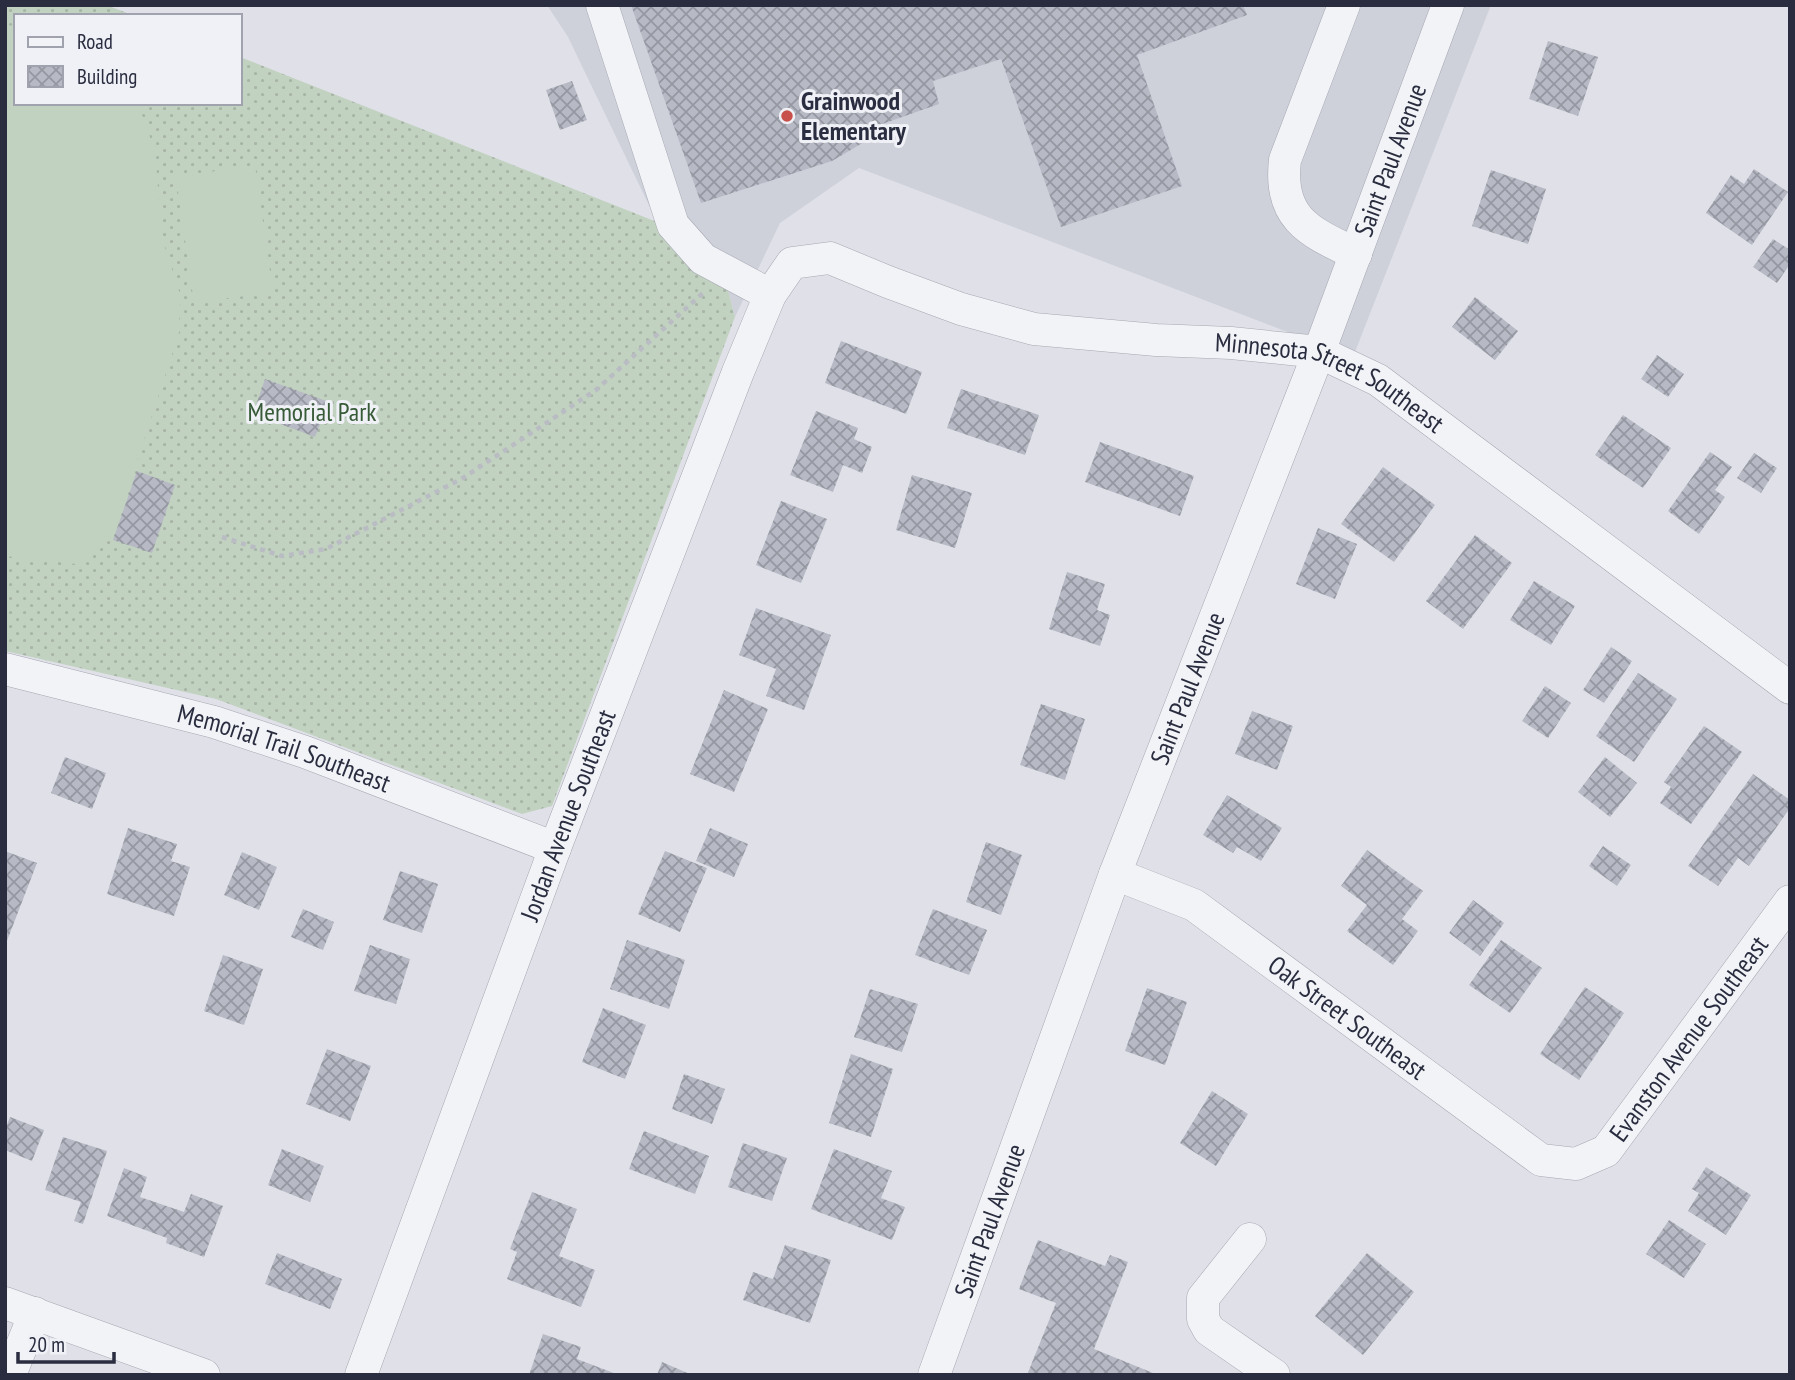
<svg xmlns="http://www.w3.org/2000/svg" width="1795" height="1380" viewBox="0 0 1795 1380" font-family="'PT Sans Narrow',sans-serif">
<style>
.built{fill:#ced0da}
.grass{fill:url(#grass-dots)}
.pitch{fill:#c2d2c1}
.building{fill:url(#building-cross-hatch)}
.lines{fill:none;stroke-linecap:round;stroke-linejoin:round}
.minor-casing{stroke:#a5a7b2;stroke-width:33}
.path{stroke:#babcc3;stroke-width:4.5;stroke-dasharray:5 5;stroke-linecap:butt}
.minor{stroke:#f2f3f7;stroke-width:32}
.poi-dot{fill:#c8504a;stroke:#eff1f6;stroke-width:2.5}
.labels{text-anchor:middle;stroke-width:6;stroke-linejoin:round;paint-order:stroke}
.poi-label{font-size:26px;font-weight:bold;fill:#292d3f;stroke:#eff1f6;text-anchor:start}
.street-label{font-size:26px;fill:#292d3f;stroke:#eff1f6}
.park-label{font-size:26px;fill:#375a37;stroke:#eff1f6}
</style>
<defs>
<pattern id="grass-dots" width="8" height="8" patternUnits="userSpaceOnUse" patternTransform="scale(1.75)"><rect width="8" height="8" fill="#c2d2c1"/><path d="M2 2h.1M6 6h.1" fill="none" stroke="#a7b5a7" stroke-width="1.8" stroke-linecap="round"/></pattern>
<pattern id="building-cross-hatch" width="8" height="8" patternUnits="userSpaceOnUse" patternTransform="scale(1.75)"><rect width="8" height="8" fill="#b7bac5"/><path d="M0 0l8 8M0 8l8-8" fill="none" stroke="#9598a1"/></pattern>
</defs>
<rect width="100%" height="100%" fill="#e0e1e8"/>
<!-- built -->
<path class="built" d="M547 5H1491L1353 357 859 168 780 223 735 317 726 283 657 222 568 37Z"/>
<!-- grass -->
<path class="grass" d="M5 5H106L135 16H16V103H240V57L657 222 726 283 735 317 552 806 522 814 216 699 5 651Z"/>
<!-- pitch -->
<path class="pitch" d="M5 25 16 26V103H136L147 125 156 162 162 238 180 294 179 333 112 538 76 564 5 556Z
M255 165 273 292 194 303 176 177Z"/>
<!-- building -->
<path class="building" d="M631 5H1243L1247 15 1137 55 1182 186 1061 227 1001 59 933 81 939 104 868 129 871 138 832 161 701 203Z
M1548 41 1598 57 1578 116 1529 99Z
M572 81 587 120 560 130 546 90Z
M1754 169 1788 192 1752 245 1706 213 1731 175 1744 184Z
M1491 170 1546 189 1528 244 1472 226Z
M1773 239 1790 250V264L1777 283 1753 267Z
M1475 297 1518 331 1495 360 1452 327Z
M841 341 922 372 906 414 825 383Z
M1657 355 1684 374 1668 397 1641 379Z
M265 379 329 402 315 437 253 414Z
M961 389 1039 415 1025 455 947 428Z
M816 411 858 428 854 439 872 447 862 473 843 465 833 492 790 475Z
M1623 415 1671 448 1643 488 1595 455Z
M1100 442 1194 476 1180 516 1085 482Z
M1710 452 1732 467 1715 490 1725 497 1699 534 1668 511Z
M1754 453 1777 468 1761 493 1737 478Z
M1383 467 1435 505 1394 562 1341 524Z
M137 471 175 485 152 553 113 540Z
M912 475 972 493 955 548 896 530Z
M781 501 827 519 801 583 756 565Z
M1318 528 1357 544 1335 599 1296 584Z
M1475 535 1512 563 1463 629 1426 601Z
M1067 572 1105 584 1097 610 1110 615 1100 646 1049 629Z
M1534 581 1575 606 1551 645 1510 620Z
M756 608 831 635 804 710 766 696 776 669 739 655Z
M1611 647 1632 661 1604 703 1583 690Z
M1638 673 1677 699 1634 762 1596 736Z
M1545 686 1571 703 1548 738 1522 721Z
M724 690 768 709 734 792 690 774Z
M1041 704 1085 719 1065 780 1020 765Z
M1252 711 1293 726 1277 770 1235 754Z
M1704 726 1742 752 1691 824 1660 803 1671 787 1664 782Z
M65 757 106 773 92 809 51 793Z
M1605 757 1637 783 1610 817 1578 792Z
M1753 774 1790 800V808L1749 866 1738 858 1718 886 1688 866Z
M1227 795 1282 828 1261 861 1237 847 1233 853 1203 835Z
M128 828 177 844 171 861 190 867 174 916 107 894Z
M710 828 748 844 734 877 696 861Z
M986 842 1022 855 1001 915 966 902Z
M1603 846 1631 865 1617 886 1589 866Z
M1367 850 1423 891 1402 919 1418 931 1393 965 1347 931 1367 905 1341 886Z
M5 851 37 863 5 946Z
M665 851 707 868 680 932 638 914Z
M242 852 277 867 259 910 224 895Z
M400 871 438 884 422 933 383 920Z
M1473 900 1504 923 1480 956 1449 933Z
M303 909 334 922 323 950 291 937Z
M933 909 987 930 969 975 915 955Z
M627 940 685 960 669 1009 610 989Z
M1501 940 1542 968 1510 1013 1469 985Z
M370 945 410 959 396 1004 354 991Z
M223 955 263 969 244 1025 204 1011Z
M1585 987 1624 1013 1579 1080 1540 1054Z
M1147 988 1187 1002 1165 1065 1125 1051Z
M870 989 918 1004 902 1052 854 1037Z
M603 1008 646 1025 625 1079 582 1062Z
M327 1049 371 1066 350 1121 306 1104Z
M851 1054 893 1069 871 1137 829 1123Z
M684 1074 725 1089 712 1124 672 1109Z
M1212 1091 1248 1114 1216 1166 1180 1143Z
M10 1117 44 1130 32 1161 5 1150V1130Z
M644 1131 709 1156 695 1194 629 1169Z
M63 1137 107 1151 83 1224 74 1221 81 1202 45 1190Z
M743 1143 787 1158 772 1201 728 1187Z
M282 1149 324 1166 310 1202 268 1185Z
M834 1149 892 1171 881 1198 905 1207 892 1240 811 1209Z
M1706 1167 1751 1195 1726 1235 1688 1211 1699 1193 1692 1189Z
M124 1168 147 1177 140 1197 184 1212 191 1194 223 1206 204 1257 166 1243 167 1238 107 1216Z
M532 1192 577 1209 559 1256 595 1270 581 1307 507 1279 517 1252 510 1249Z
M1669 1220 1706 1244 1684 1278 1646 1254Z
M1038 1240 1105 1266 1110 1255 1128 1262 1094 1349 1158 1375H1027L1056 1303 1019 1289Z
M785 1245 831 1260 810 1323 743 1300 753 1272 773 1279Z
M277 1253 342 1279 330 1309 265 1284Z
M1367 1253 1414 1292 1363 1355 1315 1316Z
M543 1334 581 1347 577 1359 619 1375H529Z
M662 1362 692 1375H657Z"/>
<g class="lines">
<defs>
<g id="minor">
<path d="M602 5 673 225 703 259 770 295"/>
<path d="M1344 5 1285 160C1278 219 1310 232 1356 254"/>
<path id="s1" d="M5 669 214 722 305 752 555 848"/>
<path id="s2" d="M1115 874 1194 905 1541 1160 1576 1164 1606 1151 1790 901"/>
<path d="M1250 1239 1203 1298V1319L1209 1330 1274 1375"/>
<path d="M5 1303 204 1375"/>
<path d="M10 1375 35 1313"/>
<path id="s3" d="M361 1375 555 848 738 372 770 295 792 263 830 258 888 282 961 309 1034 329 1156 340 1231 343 1319 352 1378 380 1790 688"/>
<path id="s4" d="M934 1375 1115 874 1319 352 1448 5"/>
</g>
</defs>
<!-- minor casing -->
<use href="#minor" class="minor-casing"/>
<!-- path -->
<path class="path" d="M222 537 282 556 326 549 463 478 596 390 703 293"/>
<!-- minor -->
<use href="#minor" class="minor"/>
</g>
<!-- markers -->
<circle class="poi-dot" cx="787" cy="116" r="7"/>
<g class="labels">
<!-- poi labels -->
<g class="poi-label">
<text x="801" y="110">Grainwood<tspan x="801" dy="30">Elementary</tspan></text>
</g>
<!-- street labels -->
<g class="street-label">
<text dy="9" stroke="none"><textPath href="#s4" startOffset="1298">Saint Paul Avenue</textPath></text>
<text dy="9" stroke="none"><textPath href="#s3" startOffset="1754">Minnesota Street Southeast</textPath></text>
<text dy="9" stroke="none"><textPath href="#s4" startOffset="732">Saint Paul Avenue</textPath></text>
<text dy="9" stroke="none"><textPath href="#s1" startOffset="290">Memorial Trail Southeast</textPath></text>
<text dy="9" stroke="none"><textPath href="#s3" startOffset="597">Jordan Avenue Southeast</textPath></text>
<text dy="9" stroke="none"><textPath href="#s2" startOffset="275">Oak Street Southeast</textPath></text>
<text dy="9" stroke="none"><textPath href="#s2" startOffset="723">Evanston Avenue Southeast</textPath></text>
<text dy="9" stroke="none"><textPath href="#s4" startOffset="164">Saint Paul Avenue</textPath></text>
</g>
<!-- park labels -->
<g class="park-label">
<text x="312" y="421">Memorial Park</text>
</g>
</g>
<!-- border -->
<rect width="1795" height="1380" fill="none" stroke="#292d3f" stroke-width="14"/>
<!-- legend -->
<rect x="14" y="14" width="228" height="91" fill="#eff1f6" stroke="#a0a3ad" stroke-width="2"/>
<rect x="28" y="37" width="35" height="10" fill="#f2f3f7" stroke="#a0a3ad" stroke-width="2"/>
<text x="77" y="49" font-size="21" fill="#292d3f">Road</text>
<rect x="28" y="66" width="35" height="21" fill="url(#building-cross-hatch)" stroke="#a0a3ad" stroke-width="2"/>
<text x="77" y="84" font-size="21" fill="#292d3f">Building</text>
<!-- scale -->
<path d="M18 1352v10h96v-10" fill="none" stroke="#292d3f" stroke-width="3.5"/>
<text x="28" y="1352" font-size="21" fill="#292d3f" stroke="#eff1f6" stroke-width="5" paint-order="stroke">20 m</text>
</svg>
